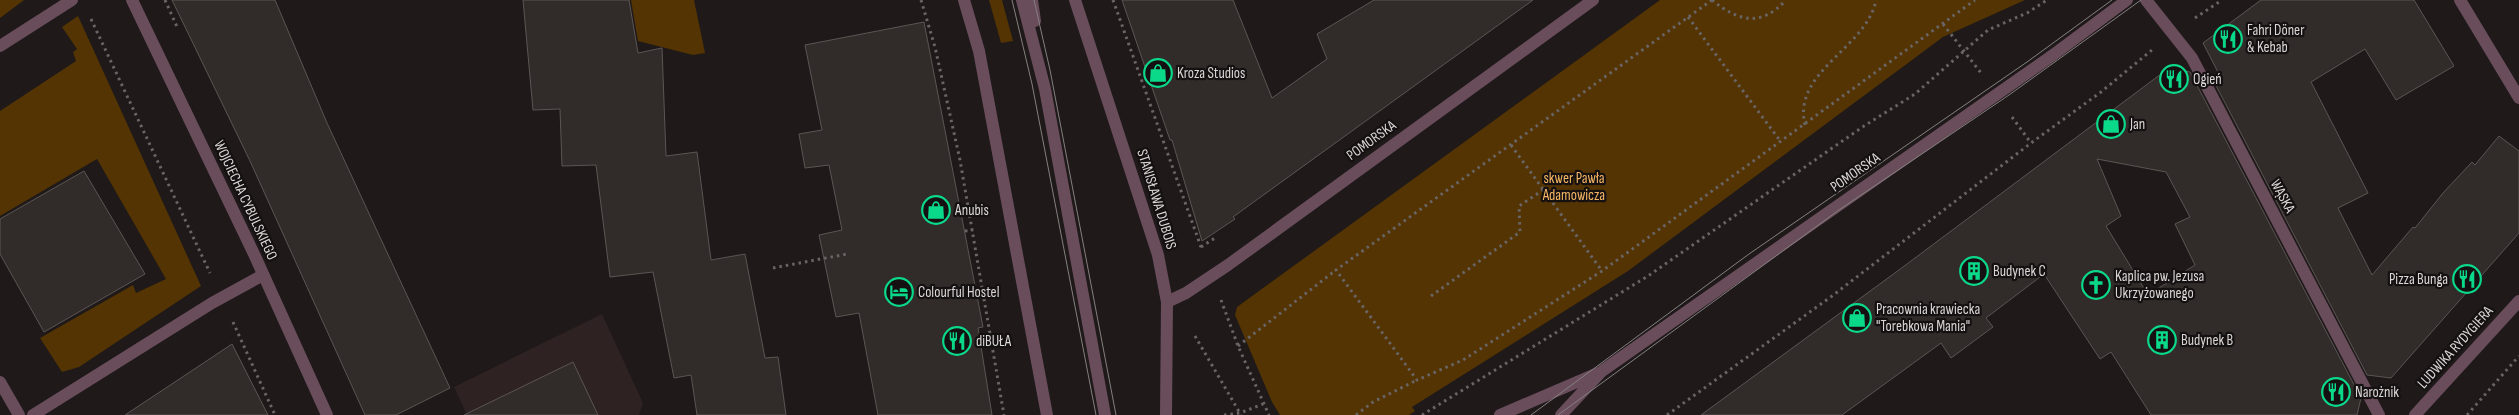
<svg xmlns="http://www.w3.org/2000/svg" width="2519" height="415" viewBox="0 0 2519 415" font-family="'Sofia Sans Condensed',sans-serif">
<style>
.built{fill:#2e2223}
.green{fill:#533402}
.building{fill:#312c2a;stroke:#5b5653;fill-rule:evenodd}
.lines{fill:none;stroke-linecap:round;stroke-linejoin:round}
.path{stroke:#6a6465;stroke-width:3;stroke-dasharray:2.5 4;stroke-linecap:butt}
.service{stroke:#694d5b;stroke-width:12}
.minor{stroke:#694d5b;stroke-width:12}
.tertiary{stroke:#694d5b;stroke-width:12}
.tram{stroke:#858080;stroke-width:1}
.labels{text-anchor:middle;stroke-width:4.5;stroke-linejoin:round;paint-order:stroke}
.poi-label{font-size:15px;fill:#dbd7d7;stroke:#151011;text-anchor:start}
.street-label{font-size:15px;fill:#dbd7d7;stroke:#151011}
.park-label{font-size:15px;fill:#f6b764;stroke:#151011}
</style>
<rect width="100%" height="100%" fill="#1f191a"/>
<!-- built -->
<path class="built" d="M602 314 643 403 639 415H467L454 387Z"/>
<!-- green -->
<path class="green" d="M0 0H24L0 18Z
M631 0H694L705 53 693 55 638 41Z
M989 0H1002L1013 41 1001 43Z
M1660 0H2025L1943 37 1628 271 1412 407 1415 411 1409 415H1280L1272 402 1235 315 1237 307Z
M78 16 201 286 79 367 62 372 40 338 133 285 136 293 166 279 97 159 0 216V111L76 61 73 52 77 49 62 27Z"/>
<!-- building -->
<path class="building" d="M172 0H275L327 123 450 388 396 415H365L250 161Z
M523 0H629L638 53 662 48 666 156 697 152 711 260 745 254 765 358 778 357 786 415H697L691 375 674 378 653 272 610 277 596 165 562 166 560 109 533 110Z
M1122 0H1233L1272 98 1327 59 1317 34 1374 0H1533L1233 217 1235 219 1202 241 1172 140H1170Z
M2261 0H2414L2454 66 2396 100 2365 49 2311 82 2368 193 2338 208 2372 275 2413 227 2415 228 2443 193 2472 162 2475 165 2499 136 2519 151V233L2391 378 2367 375 2211 76 2221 78 2203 43Z
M924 22 983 327 978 328 992 415H878L859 313 836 317 819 235 842 230 829 165 805 168 799 134 822 130 805 45Z
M2169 68 2190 72 2361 398 2357 415H2151L2111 352 2100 359 2044 274 1986 318 1993 327 1951 358 1941 343 1842 415H1701L1903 267ZM2097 159 2166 172 2190 217 2175 224 2195 265 2148 295 2106 226 2121 216Z
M84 171 145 274 44 332 0 254V219Z
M232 344 268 415H125L196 368Z
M573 362 598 415H464Z"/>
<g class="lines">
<!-- path -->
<path class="path" d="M165 0 178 29
M921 0 935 47 960 160 1004 415
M1113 0 1201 247
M1712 0 1336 270 1417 380 1463 360 1602 271 1975 0
M1712 0C1739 22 1761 27 1786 0
M1688 17 1781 142
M2195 18 2222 0
M91 19 210 273
M1943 24 1981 73
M2012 117 2031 143
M1805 125C1792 71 1867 48 1876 0
M1511 145 1602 271
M965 231 973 230
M1201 247 1215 238
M773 268 847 254
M1431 296 1520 232 1519 206 1543 190
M1221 300 1238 346 1269 415
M233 322 275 415
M1195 336 1241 415
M1238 346 1336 270
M1224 415 1240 413 1263 404
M1356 415 1373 402 1417 380
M1422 415 1648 276 1864 126 1915 94 1988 30 2027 13 2047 0
M1667 415 1832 296 2031 143 2101 92 2152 50
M2467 415 2519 356"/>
<!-- service -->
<path class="service" d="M1022 0 1045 89 1105 415
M1032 0 1035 21
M0 46 72 0
M0 382 19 415
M33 415 212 303 263 275"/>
<!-- minor -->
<path class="minor" d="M132 0 254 254 327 415
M2146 0 2192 58 2379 415
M2460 0 2519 98
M1167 302 1186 293 1228 265 1593 0
M2415 415 2519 301"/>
<!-- tertiary -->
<path class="tertiary" d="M964 0 979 51 1047 415
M1075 0 1158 255 1167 302 1166 415
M1500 415 1598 373
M1561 415 1602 371 2053 55 2127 0"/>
<!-- tram -->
<path class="tram" d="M1012 0 1032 84 1096 415
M1034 0 1050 70 1116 415
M1531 415 1749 254 2027 62 2112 0
M1558 415 1839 210 2009 95 2141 0"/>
</g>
<!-- icons -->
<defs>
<symbol id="restaurant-ring" viewBox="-11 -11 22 22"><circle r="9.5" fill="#151011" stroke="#0bd98a" stroke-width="1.5"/><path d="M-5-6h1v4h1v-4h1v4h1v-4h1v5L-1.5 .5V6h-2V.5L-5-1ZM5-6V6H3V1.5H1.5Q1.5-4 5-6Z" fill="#0bd98a"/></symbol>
<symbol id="shop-ring" viewBox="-11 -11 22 22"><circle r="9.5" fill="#151011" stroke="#0bd98a" stroke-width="1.5"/><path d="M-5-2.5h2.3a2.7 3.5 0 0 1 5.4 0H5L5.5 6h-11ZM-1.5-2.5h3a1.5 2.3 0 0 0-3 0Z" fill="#0bd98a"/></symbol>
<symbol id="building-ring" viewBox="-11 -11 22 22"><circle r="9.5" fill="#151011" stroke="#0bd98a" stroke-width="1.5"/><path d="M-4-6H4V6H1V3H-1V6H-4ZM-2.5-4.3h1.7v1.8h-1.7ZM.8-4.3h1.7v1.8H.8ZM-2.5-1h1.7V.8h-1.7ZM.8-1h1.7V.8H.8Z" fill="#0bd98a"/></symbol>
<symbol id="church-ring" viewBox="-11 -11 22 22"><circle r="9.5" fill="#151011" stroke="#0bd98a" stroke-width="1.5"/><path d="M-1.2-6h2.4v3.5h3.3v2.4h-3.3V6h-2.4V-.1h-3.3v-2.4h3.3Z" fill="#0bd98a"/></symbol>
<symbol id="hotel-ring" viewBox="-11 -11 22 22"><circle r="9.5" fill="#151011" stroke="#0bd98a" stroke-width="1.5"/><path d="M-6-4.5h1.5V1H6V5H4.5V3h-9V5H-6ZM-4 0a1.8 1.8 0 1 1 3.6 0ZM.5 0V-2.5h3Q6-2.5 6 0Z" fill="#0bd98a"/></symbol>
</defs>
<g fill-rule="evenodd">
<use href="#restaurant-ring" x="2212" y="23" width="32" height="32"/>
<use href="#shop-ring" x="1142" y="57" width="32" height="32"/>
<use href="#restaurant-ring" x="2158" y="63" width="32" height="32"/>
<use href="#shop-ring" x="2095" y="108" width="32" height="32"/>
<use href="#shop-ring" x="920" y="194" width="32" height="32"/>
<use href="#building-ring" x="1958" y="255" width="32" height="32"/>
<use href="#restaurant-ring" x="2451" y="263" width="32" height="32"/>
<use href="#church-ring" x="2080" y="269" width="32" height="32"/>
<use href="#hotel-ring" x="883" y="276" width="32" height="32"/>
<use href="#shop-ring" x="1841" y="302" width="32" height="32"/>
<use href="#building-ring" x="2146" y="324" width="32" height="32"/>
<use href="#restaurant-ring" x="941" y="325" width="32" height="32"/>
<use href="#restaurant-ring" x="2320" y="376" width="32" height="32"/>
</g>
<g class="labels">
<!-- poi labels -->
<g class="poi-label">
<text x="2247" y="35">Fahri Döner<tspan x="2247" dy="17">&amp; Kebab</tspan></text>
<text x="1177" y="78">Kroza Studios</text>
<text x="2193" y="84">Ogień</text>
<text x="2130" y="129">Jan</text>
<text x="955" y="215">Anubis</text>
<text x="1993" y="276">Budynek C</text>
<text x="2115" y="281">Kaplica pw. Jezusa<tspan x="2115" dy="17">Ukrzyżowanego</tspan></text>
<text x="2448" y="284" text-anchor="end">Pizza Bunga</text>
<text x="918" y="297">Colourful Hostel</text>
<text x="1876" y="314">Pracownia krawiecka<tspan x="1876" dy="17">"Torebkowa Mania"</tspan></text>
<text x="2181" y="345">Budynek B</text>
<text x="976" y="346">diBUŁA</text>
<text x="2355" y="397">Narożnik</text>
</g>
<!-- street labels -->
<g class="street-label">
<text transform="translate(1371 140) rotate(-36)" y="5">POMORSKA</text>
<text transform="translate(1855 172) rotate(-35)" y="5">POMORSKA</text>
<text transform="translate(2283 196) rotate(62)" y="5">WĄSKA</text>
<text transform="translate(1157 199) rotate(73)" y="5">STANISŁAWA DUBOIS</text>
<text transform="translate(246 200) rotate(65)" y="5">WOJCIECHA CYBULSKIEGO</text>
<text transform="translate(2455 347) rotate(-48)" y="5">LUDWIKA RYDYGIERA</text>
</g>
<!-- park labels -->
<g class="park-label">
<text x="1574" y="183">skwer Pawła<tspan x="1574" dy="17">Adamowicza</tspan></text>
</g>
</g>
</svg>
